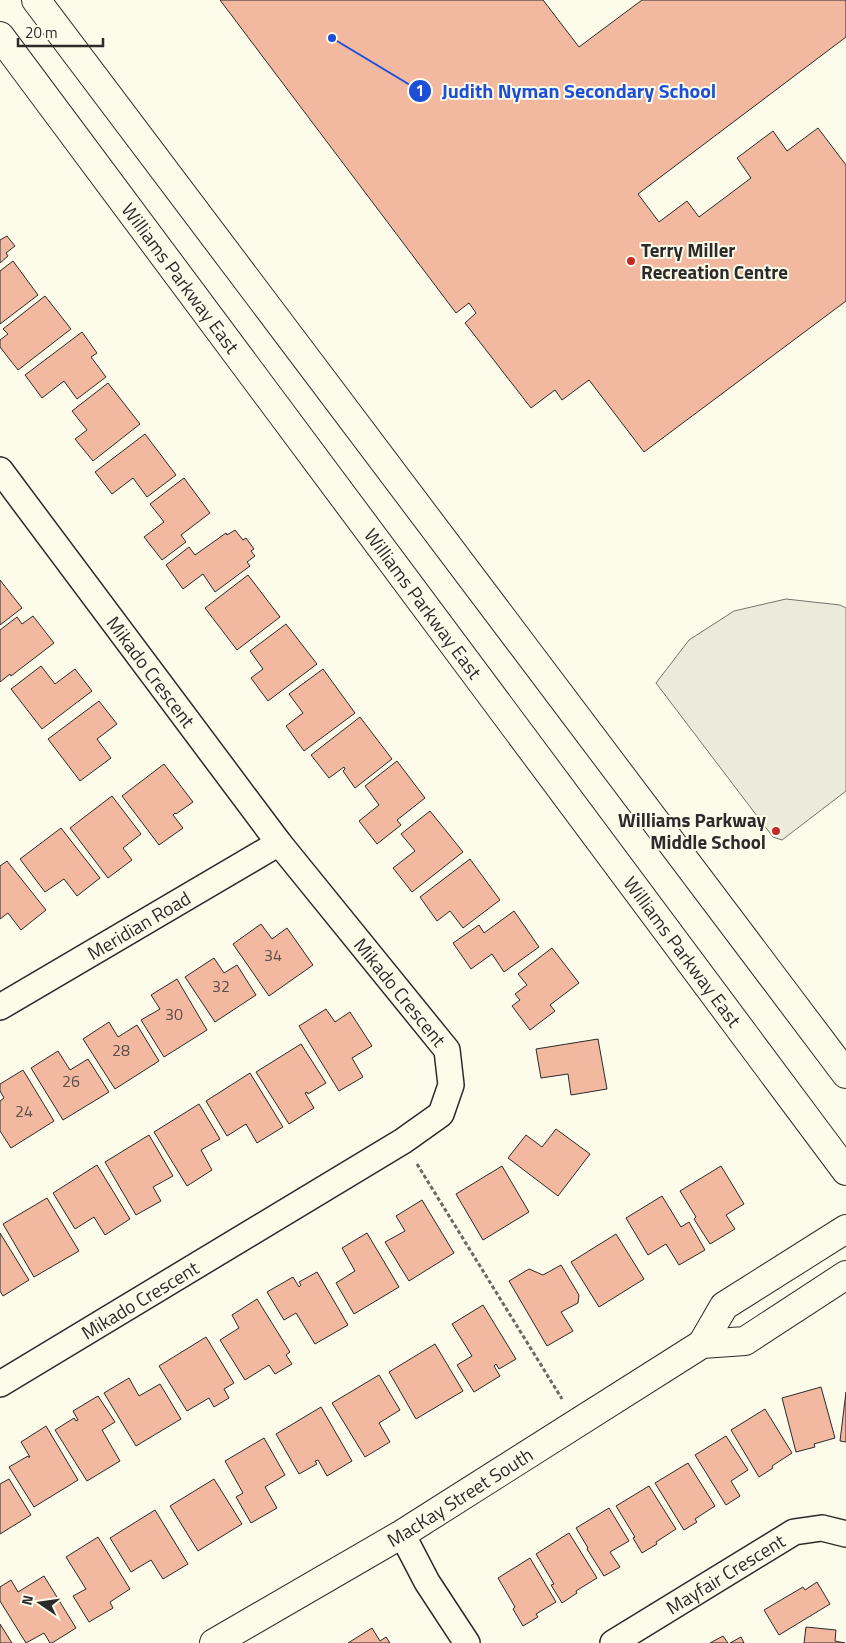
<svg xmlns="http://www.w3.org/2000/svg" width="846" height="1643" viewBox="0 0 846 1643" font-family="'Titillium Web',sans-serif">
<style>
.green{fill:#ecebdb;stroke:#74746e}
.building{fill:#f2b8a0;stroke:#2b2b2b}
.lines{fill:none;stroke-linecap:round;stroke-linejoin:round}
.street-casing{stroke:#2b2b2b;stroke-width:28}
.secondary-casing{stroke:#2b2b2b;stroke-width:30}
.path{stroke:#6a6964;stroke-width:3;stroke-dasharray:4 2.5;stroke-linecap:butt}
.street{stroke:#fdfbea;stroke-width:25}
.secondary{stroke:#fdfbea;stroke-width:28}
.poi-dot{fill:#c62828;stroke:#fdfbea;stroke-width:2}
.labels{text-anchor:middle;stroke-width:4;stroke-linejoin:round;paint-order:stroke}
.number-label{font-size:16px;fill:#5d4e48}
.poi-label{font-size:19px;font-weight:bold;fill:#2b2b2b;stroke:#fdfbea;text-anchor:start}
.street-label{font-size:19px;fill:#2b2b2b;stroke:#fdfbea}
.leader{fill:none;stroke:#1d4ed8;stroke-width:2}
.callout-dot{fill:#1d4ed8;stroke:#fdfbea;stroke-width:2}
.mark-label{font-size:15px;text-anchor:middle;font-weight:bold;fill:#fff}
.callout-label{font-size:20px;text-anchor:middle;font-weight:bold;fill:#1d4ed8;stroke:#fdfbea;stroke-width:4;stroke-linejoin:round;paint-order:stroke}
</style>
<rect width="100%" height="100%" fill="#fdfbea"/>
<!-- green -->
<path class="green" d="M786 599 840 605 846 608V791L782 840 773 837 656 683 689 640 734 611Z"/>
<!-- building -->
<path class="building" d="M220 0H543L579 47 642 0H846V37L638 194 659 222 687 201 699 217 751 178 737 158 773 131 787 151 818 128 846 165V301L644 452 589 380 562 400 555 390 531 408 465 323 476 313 469 303 456 313Z
M7 236 15 246 6 253 8 256 0 263V240Z
M13 261 38 295 0 324V271Z
M45 296 71 329 18 370 0 347V340L8 334 3 329Z
M82 332 97 353 91 357 106 377 77 399 64 381 42 398 25 375Z
M108 383 140 424 93 461 75 439 87 430 72 411Z
M145 434 176 475 147 497 133 478 112 494 95 472Z
M184 478 210 513 181 535 186 542 162 560 144 537 164 522 150 504Z
M235 530 243 540 246 538 254 549 251 551 255 556 247 562 250 566 215 592 203 574 183 589 166 565 189 547 195 555 226 533 227 535Z
M248 575 280 617 237 650 205 608Z
M0 580 22 608 0 625Z
M33 616 54 643 11 676 10 674 0 682V630L17 617 22 624Z
M286 624 317 664 268 701 251 678 263 669 250 651Z
M41 666 55 684 75 669 92 691 42 729 11 689Z
M323 669 355 713 304 751 286 726 303 713 289 694Z
M99 701 117 724 97 739 111 758 80 781 48 739Z
M360 717 392 759 355 788 343 771 345 769 344 767 329 778 311 755Z
M397 761 425 798 397 820 401 825 377 844 359 821 379 805 365 786Z
M164 764 193 802 176 814 175 813 173 815 183 828 159 845 122 796Z
M112 796 141 834 123 848 132 860 108 878 70 828Z
M430 811 463 852 412 892 393 868 415 851 401 834Z
M61 828 100 878 77 896 64 879 45 892 20 859Z
M470 859 500 900 463 928 450 911 437 921 420 897Z
M7 861 46 910 21 930 8 913 0 919V866Z
M514 911 539 947 504 972 492 954 471 969 453 943 479 925 484 933Z
M261 924 272 939 287 928 313 965 269 996 233 944Z
M552 948 579 983 550 1005 555 1011 530 1030 512 1006 520 1000 515 994 527 985 518 974Z
M214 958 224 973 237 965 256 995 215 1022 185 977Z
M177 979 207 1030 164 1057 141 1020 160 1009 151 995Z
M326 1009 335 1022 350 1012 372 1046 352 1058 363 1077 339 1091 299 1026Z
M109 1022 118 1037 137 1025 159 1061 115 1089 83 1039Z
M598 1039 607 1089 571 1095 568 1074 541 1078 536 1049Z
M301 1044 326 1083 308 1094 307 1092 305 1093 314 1108 289 1124 256 1072Z
M58 1051 70 1070 88 1059 109 1092 63 1120 31 1068Z
M23 1070 54 1121 11 1148 0 1131V1101L4 1098 0 1091V1084Z
M250 1073 283 1127 257 1143 246 1124 227 1136 206 1101Z
M199 1104 220 1139 201 1150 212 1170 187 1186 154 1132Z
M556 1129 590 1154 558 1196 508 1158 526 1135 542 1147Z
M149 1135 173 1176 153 1187 161 1201 136 1215 105 1162Z
M97 1165 130 1219 105 1235 94 1217 75 1229 53 1193Z
M502 1166 529 1212 483 1240 456 1194Z
M721 1166 744 1204 726 1215 735 1229 710 1244 694 1219 696 1217 680 1191Z
M662 1196 681 1227 689 1222 705 1250 679 1265 666 1244 648 1255 626 1218Z
M47 1198 79 1251 34 1277 3 1224Z
M422 1200 454 1253 409 1281 385 1242 405 1231 396 1216Z
M0 1233 29 1280 3 1296 0 1291Z
M367 1233 399 1287 354 1314 336 1283 355 1271 342 1248Z
M616 1234 644 1279 599 1307 571 1262Z
M561 1265 579 1295 578 1303 561 1312 573 1331 547 1346 509 1281 529 1269 543 1275Z
M317 1272 348 1325 315 1344 296 1313 284 1320 267 1292 293 1277 299 1287 301 1285 299 1282Z
M257 1299 290 1352 286 1355 292 1364 275 1374 269 1365 245 1380 220 1340 239 1328 232 1315Z
M483 1305 516 1359 499 1369 496 1364 494 1366 500 1376 474 1392 457 1365 472 1356 452 1324Z
M206 1337 234 1383 224 1389 229 1398 214 1407 209 1398 187 1411 159 1366Z
M435 1344 463 1391 416 1419 389 1372Z
M379 1375 400 1410 379 1423 390 1442 365 1457 332 1403Z
M129 1378 139 1396 160 1384 181 1419 136 1446 104 1393Z
M821 1387 835 1438 814 1444 815 1447 796 1452 782 1398Z
M846 1392V1442L840 1441Z
M98 1396 115 1422 102 1430 120 1461 87 1481 55 1430 74 1418 76 1421 78 1420 73 1411Z
M321 1407 352 1461 327 1476 318 1460 315 1461 317 1464 299 1474 276 1434Z
M765 1409 792 1453 772 1466 773 1468 759 1477 731 1430Z
M46 1426 78 1480 34 1507 9 1467 28 1456V1457H30L21 1442Z
M726 1436 748 1470 731 1481 740 1496 726 1505 695 1455Z
M264 1438 285 1475 265 1487 277 1508 251 1523 236 1497 243 1493 225 1461Z
M688 1463 715 1506 695 1519 697 1522 684 1530 655 1483Z
M9 1479 31 1515 0 1534V1484Z
M214 1479 242 1524 198 1551 170 1506Z
M649 1486 676 1529 656 1542 657 1544 642 1553 633 1538 635 1537 616 1506Z
M609 1508 629 1541 610 1552 620 1567 604 1576 587 1549 588 1548 576 1528Z
M155 1510 188 1564 163 1579 151 1560 131 1572 110 1538Z
M569 1533 597 1578 576 1591 577 1593 562 1603 551 1585 554 1584 536 1554Z
M98 1537 130 1589 110 1602 113 1608 89 1622 73 1596 86 1589 66 1557Z
M530 1558 556 1602 536 1614 538 1617 523 1626 513 1609 515 1607 498 1578Z
M44 1576 76 1628 52 1643H50L44 1633 26 1643 0 1601V1587L11 1580 18 1592Z
M817 1582 830 1604 779 1635 764 1610 803 1587 805 1590Z
M0 1624 12 1643H0Z
M806 1627 836 1630 835 1641 845 1643H804Z
M372 1628 380 1641 386 1637 390 1643H348Z
M723 1636 728 1643H710Z
M741 1637 744 1643H730Z"/>
<g class="lines">
<defs>
<g id="street">
<path id="s1" d="M0 470 279 843 447 1050 451 1085 441 1114 403 1141 0 1384"/>
<path id="s2" d="M0 1007 279 843"/>
<path d="M402 1534 427 1582 467 1643"/>
<path id="s3" d="M613 1643 794 1532 822 1528 846 1534"/>
</g>
<g id="secondary">
<path d="M36 0 846 1074"/>
<path id="s4" d="M0 36 846 1171"/>
<path d="M702 1344 724 1306 846 1229"/>
<path id="s5" d="M214 1643 402 1534 702 1344 745 1341 846 1275"/>
</g>
</defs>
<!-- street casing -->
<use href="#street" class="street-casing"/>
<!-- secondary casing -->
<use href="#secondary" class="secondary-casing"/>
<!-- path -->
<path class="path" d="M417 1164 562 1399"/>
<!-- street -->
<use href="#street" class="street"/>
<!-- secondary -->
<use href="#secondary" class="secondary"/>
</g>
<!-- markers -->
<g class="poi-dot">
<circle cx="631" cy="261" r="5"/>
<circle cx="776" cy="831" r="5"/>
</g>
<g class="labels">
<!-- number labels -->
<g class="number-label">
<text x="273" y="961">34</text>
<text x="221" y="992">32</text>
<text x="174" y="1020">30</text>
<text x="121" y="1056">28</text>
<text x="71" y="1087">26</text>
<text x="24" y="1117">24</text>
</g>
<!-- poi labels -->
<g class="poi-label">
<text x="641" y="257">Terry Miller<tspan x="641" dy="22">Recreation Centre</tspan></text>
<text x="766" y="827" text-anchor="end">Williams Parkway<tspan x="766" dy="22">Middle School</tspan></text>
</g>
<!-- street labels -->
<g class="street-label">
<text dy="7" stroke="none"><textPath href="#s4" startOffset="302">Williams Parkway East</textPath></text>
<text dy="7" stroke="none"><textPath href="#s4" startOffset="708">Williams Parkway East</textPath></text>
<text dy="7" stroke="none"><textPath href="#s1" startOffset="252">Mikado Crescent</textPath></text>
<text dy="7" stroke="none"><textPath href="#s2" startOffset="161">Meridian Road</textPath></text>
<text dy="7" stroke="none"><textPath href="#s4" startOffset="1142">Williams Parkway East</textPath></text>
<text dy="7" stroke="none"><textPath href="#s1" startOffset="658">Mikado Crescent</textPath></text>
<text transform="translate(140 1300) rotate(-31)" y="7">Mikado Crescent</text>
<text dy="7" stroke="none"><textPath href="#s5" startOffset="286">MacKay Street South</textPath></text>
<text dy="7" stroke="none"><textPath href="#s3" startOffset="132">Mayfair Crescent</textPath></text>
</g>
</g>
<!-- callouts -->
<path class="leader" d="M332 38L420 91"/>
<g class="callout-dot">
<circle cx="332" cy="38" r="5"/>
<circle cx="420" cy="91" r="12"/>
</g>
<g class="mark-label">
<text x="420" y="96">1</text>
</g>
<g class="callout-label">
<text x="579" y="98">Judith Nyman Secondary School</text>
</g>
<!-- north arrow -->
<g transform="translate(40 1603) rotate(283)" stroke="#fdfbea" stroke-width="4" paint-order="stroke">
<path d="M0-4L9 19L0 12L-9 19Z" fill="#2b2b2b"/>
<text y="-8" font-size="14" font-weight="bold" text-anchor="middle" fill="#2b2b2b">N</text>
</g>
<!-- scale -->
<path d="M18 38v8h85v-8" fill="none" stroke="#2b2b2b" stroke-width="2.5"/>
<text x="25" y="38" font-size="15" fill="#2b2b2b" stroke="#fdfbea" stroke-width="4" paint-order="stroke">20 m</text>
</svg>
